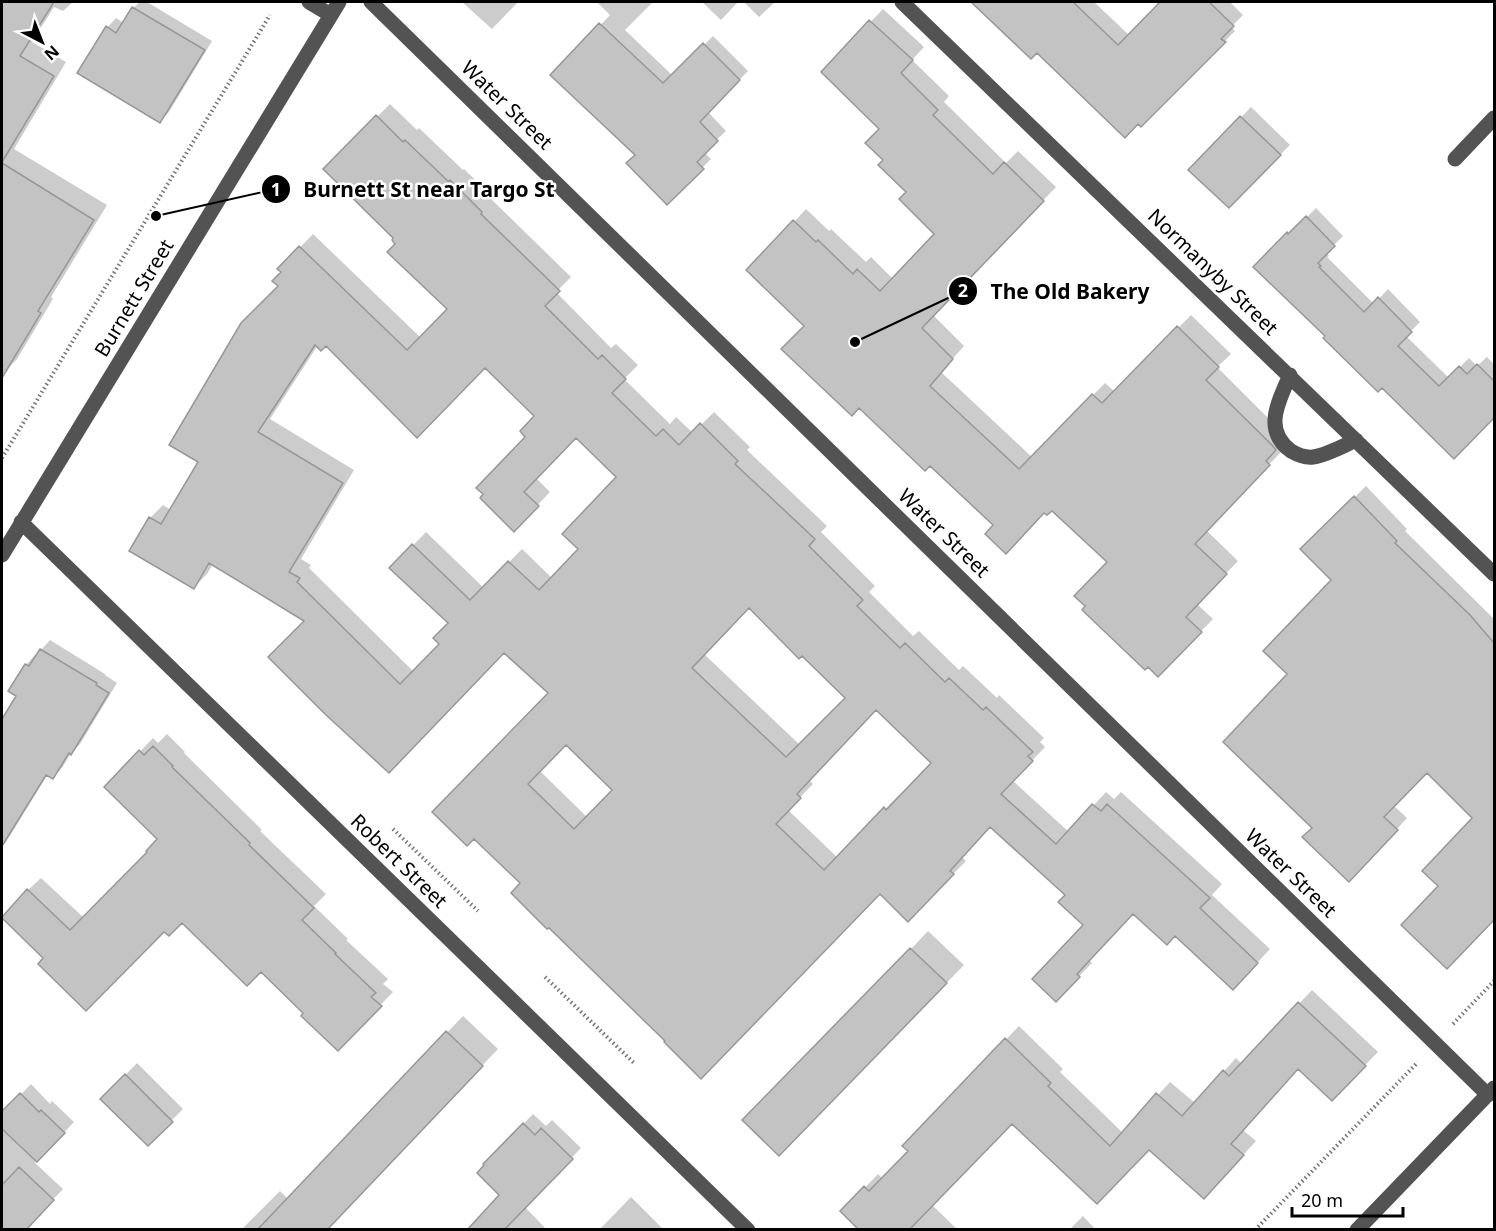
<svg xmlns="http://www.w3.org/2000/svg" width="1496" height="1231" viewBox="0 0 1496 1231" font-family="'Noto Sans',sans-serif">
<style>
.shadow{fill:#0003;fill-rule:evenodd}
.building{fill:#c3c3c3;stroke:#979797;stroke-width:1.5;fill-rule:evenodd}
.lines{fill:none;stroke-linecap:round;stroke-linejoin:round}
.path{stroke:#757575;stroke-width:4;stroke-dasharray:1.5 3;stroke-linecap:butt}
.minor{stroke:#535353;stroke-width:15}
.labels{text-anchor:middle;stroke-width:5;stroke-linejoin:round;paint-order:stroke}
.street-label{font-size:20px;fill:#000;stroke:#fff}
.leader{fill:none;stroke:#000;stroke-width:2}
.callout-dot{fill:#000;stroke:#fff;stroke-width:2}
.mark-label{font-size:18px;text-anchor:middle;font-weight:bold;fill:#fff}
.callout-label{font-size:21px;text-anchor:middle;font-weight:bold;fill:#000;stroke:#fff;stroke-width:5;stroke-linejoin:round;paint-order:stroke}
</style>
<rect width="100%" height="100%" fill="#fff"/>
<!-- shadow -->
<path class="shadow" d="M2 2H73L63 11 54 7 32 42 66 62 14 149 107 205 51 297 53 299 17 359 4 372H2V23L3 20 2 19Z
M140 2H147L212 41 169 112 160 121 108 27 116 18 124 23 133 8Z
M462 2H518L492 29Z
M597 2H653L625 30 673 76 713 36 748 71 708 112 726 131 704 152 711 159 667 203 637 154 553 75 610 15Z
M702 2H738L721 20Z
M744 2H775L759 17Z
M981 2H1094L1129 35 1162 2H1230L1243 15 1231 27 1235 31 1142 125 1037 50Z
M883 9 924 47 912 60 949 96 944 102 1006 163 1018 151 1056 187 933 315 964 346 941 372 1032 457 1105 383 1115 392 1191 315 1231 354 1217 367 1287 437 1277 448 1281 452 1206 530 1238 561 1197 604 1213 619 1158 675 1109 562 1052 509 995 525 806 326 794 222 806 209 829 231 831 229 866 262 871 257 893 279 936 234 885 160 881 128 823 72Z
M390 104 417 130 419 128 463 170 464 169 494 198 492 200 571 277 556 292 611 348 616 344 638 365 624 379 670 424 676 417 693 433 714 412 750 447 747 450 827 526 821 532 875 586 869 592 913 636 919 631 959 670 963 666 997 698 999 695 1044 738 1040 742 1045 747 1013 781 1069 832 1106 792 1114 799 1121 792 1222 884 1212 895 1270 949 1246 975 1133 912 1089 960 1092 963 1056 1000 1085 924 1067 895 991 825 962 857 966 861 921 907 880 892 668 1041 522 883 474 837 550 693 504 651 401 758 306 620 213 564 207 574 194 587 150 518 163 505 171 510 200 461 280 286 283 272 279 269 313 234 421 338 449 309 397 244 395 238 325 169ZM326 344 485 366 536 416 527 436 514 530 550 492 536 478 576 436 618 477 580 549 552 578 522 549 484 588 426 532 391 568 450 623 441 643 414 672 309 568 311 565 301 559 354 470 270 419 318 345ZM749 606 847 698 800 745 704 654ZM877 708 933 763 900 798 898 796 838 858 788 810 813 784 809 780ZM566 743 615 790 587 817 539 770Z
M1251 107 1290 145 1229 206 1191 170Z
M1316 208 1343 236 1326 253 1329 256 1327 257 1374 304 1388 289 1420 322 1406 336 1449 378 1469 358 1477 366 1487 357 1494 364V416L1454 457 1382 386 1327 336 1255 267 1297 224 1298 226Z
M1366 486 1407 529 1405 531 1494 619V902L1486 911 1494 918 1447 967 1474 818 1427 771 1393 805 1407 818 1360 869 1314 827 1289 674 1333 580 1302 549Z
M50 640 105 674V675L117 683 80 744 71 753 62 768 53 777 48 774 6 842 2 847V722L18 695 26 665 35 655 37 656 41 650Z
M167 734 185 752 184 753 262 830 260 831 326 894 314 906 348 939 346 940 388 979 383 984 393 992 338 1049 305 1013 261 970 182 921 164 930 46 958 28 890 41 878 84 918 160 839 106 787 153 738 158 743Z
M928 931 964 965 797 1137 911 949Z
M1312 990 1378 1052 1332 1099 1298 1068 1243 1130 1256 1141 1217 1184 1149 1149 1097 1202 1012 1122 932 1205 958 1230H861L842 1211 878 1174 883 1179 910 1151 904 1146 1019 1026 1063 1069 1060 1072 1123 1133 1170 1082 1195 1103 1236 1058 1242 1064Z
M463 1016 498 1049 325 1230H241L280 1191 288 1199Z
M137 1063 183 1109 148 1144 102 1099Z
M31 1084 50 1104 52 1101 74 1122 35 1163 63 1189 24 1230H2V1114Z
M533 1114 546 1126 552 1120 581 1148 525 1207 547 1230H468L501 1195 485 1164Z
M631 1197 664 1230H599Z
M1083 1216 1096 1230H1069Z"/>
<!-- building -->
<path class="building" d="M2 2H54L20 56 54 76 2 162Z
M971 2H1073L1118 45 1160 2H1209L1234 26 1221 39 1226 42 1141 127 1138 124 1125 138 1037 53 1031 59Z
M132 7 205 50 160 123 77 73 106 26 116 33Z
M869 20 913 60 901 73 938 110 933 115 993 174 1004 162 1044 201 922 328 953 359 930 386 1019 469 1092 394 1102 403 1177 326 1219 367 1206 380 1272 445 1276 450 1266 461 1270 465 1195 544 1227 574 1186 617 1202 632 1158 677 1148 667 1145 670 1082 610 1085 606 1074 596 1107 562 1052 511 1047 515 1044 513 1006 554 985 534 993 525 930 466 925 471 859 408 852 416 781 349 804 326 746 270 793 220 816 242 818 240 853 274 857 269 880 291 934 234 899 199 906 192 878 165 883 160 865 143 879 129 821 72Z
M599 23 663 83 703 43 740 80 700 122 718 141 697 162 704 169 667 205 626 163 635 155 550 75Z
M376 115 403 142 405 140 449 182 450 180 482 212 481 214 560 291 545 306 598 359 602 355 626 379 612 393 656 436 663 429 679 445 700 423 738 461 735 464 815 539 809 546 863 600 857 606 900 648 905 643 945 682 949 678 983 710 986 707 1033 752 1028 756 1033 761 1001 794 1056 844 1092 804 1101 811 1107 804 1210 898 1200 908 1258 963 1233 990 1175 936 1167 945 1133 914 1077 974 1080 977 1056 1002 1032 979 1083 925 1058 902 1065 895 990 827 950 871 954 874 908 922 880 894 701 1079 664 1042 665 1041 549 928 547 929 511 893 520 883 474 839 467 846 432 812 548 693 504 653 389 773 325 714 268 657 304 621 209 563 194 589 129 551 149 517 161 524 198 462 169 445 241 323 278 286 272 281 281 272 277 269 299 246 407 350 447 309 387 252 395 244 392 240 393 238 323 169ZM315 345 321 351 326 346 417 438 485 368 534 416 520 431 525 437 476 488 483 494 480 498 514 532 539 506 524 492 576 438 616 477 562 534 578 549 539 590 508 561 470 600 412 544 389 568 448 623 433 638 439 644 400 684 297 582 300 578 289 572 343 483 258 432ZM749 608 799 659 802 656 845 698 786 757 692 668ZM876 710 931 763 886 810 884 807 824 870 776 824 801 798 797 794ZM566 745 612 790 574 829 528 784Z
M1240 116 1281 155 1229 208 1188 170Z
M2 163 94 220 38 311 41 313 2 378Z
M1306 216 1335 246 1318 263 1321 266 1319 267 1364 312 1378 297 1412 332 1398 346 1439 386 1459 366 1467 374 1477 364 1494 381V418L1454 459 1382 388 1378 392 1323 338 1325 336 1253 267 1287 232 1288 234Z
M1354 496 1397 541 1395 543 1470 615 1494 643V920L1447 969 1401 925 1438 886 1422 871 1472 818 1427 773 1384 817 1398 830 1349 882 1302 837 1312 828 1223 742 1287 674 1263 651 1331 580 1300 549Z
M40 649 97 683 96 685 109 693 71 755 69 753 53 779 46 775 2 846V719L16 696 8 691 25 664 29 666Z
M153 746 173 766 172 767 250 843 249 845 314 908 302 920 336 953 335 954 376 993 371 997 382 1006 338 1051 301 1016 303 1013 261 972 247 986 182 923 169 936 164 932 86 1011 38 964 43 958 2 918V917L27 889 70 930 147 852 146 851 157 839 104 787 139 750 144 755Z
M910 948 947 983 779 1156 742 1120Z
M1298 1002 1366 1066 1332 1101 1298 1069 1231 1144 1244 1155 1204 1199 1149 1150 1097 1204 1012 1124 909 1230H859L840 1211 864 1186 869 1191 908 1151 902 1146 1005 1038 1051 1083 1048 1086 1110 1146 1156 1093 1182 1116 1223 1070 1229 1076Z
M446 1031 483 1066 327 1230H257Z
M125 1074 173 1122 148 1146 100 1099Z
M20 1093 39 1112 41 1110 65 1133 37 1162 2 1129V1111Z
M523 1123 535 1135 541 1128 573 1159 504 1230H467L499 1195 477 1173 484 1165 483 1164Z
M19 1167 54 1200 26 1230H2V1185Z"/>
<g class="lines">
<!-- path -->
<path class="path" d="M2 458 270 15
M393 829 478 911
M545 977 634 1063
M1453 1024 1494 981
M1255 1230 1418 1062"/>
<!-- minor -->
<path class="minor" d="M309 2 331 15
M371 2 1488 1095
M902 2 1494 574
M1455 159 1494 118
M1290 375C1279 401 1262 430 1291 451 1298 455 1305 458 1313 457 1327 455 1343 446 1356 440
M21 522 748 1230
M2 555 339 2
M1357 1230 1494 1088"/>
</g>
<g class="labels">
<!-- street labels -->
<g class="street-label">
<text transform="translate(507 105) rotate(44)" y="7">Water Street</text>
<text transform="translate(1213 272) rotate(44)" y="7">Normanyby Street</text>
<text transform="translate(134 298) rotate(-59)" y="7">Burnett Street</text>
<text transform="translate(944 533) rotate(44)" y="7">Water Street</text>
<text transform="translate(399 861) rotate(44)" y="7">Robert Street</text>
<text transform="translate(1291 873) rotate(44)" y="7">Water Street</text>
</g>
</g>
<!-- callouts -->
<path class="leader" d="M156 216L276 189M855 342L963 291"/>
<g class="callout-dot">
<circle cx="156" cy="216" r="6"/>
<circle cx="855" cy="342" r="6"/>
<circle cx="276" cy="189" r="15"/>
<circle cx="963" cy="291" r="15"/>
</g>
<g class="mark-label">
<text x="276" y="196">1</text>
<text x="963" y="297">2</text>
</g>
<g class="callout-label">
<text x="429" y="197">Burnett St near Targo St</text>
<text x="1070" y="299">The Old Bakery</text>
</g>
<!-- border -->
<rect width="1496" height="1231" fill="none" stroke="#000000" stroke-width="6"/>
<!-- north arrow -->
<g transform="translate(42 42) rotate(138)" stroke="#ffffff" stroke-width="4.5" paint-order="stroke">
<path d="M0-4.5L10 22L0 15L-10 22Z" fill="#000000"/>
<text y="-9" font-size="16" font-weight="bold" text-anchor="middle" fill="#000000">N</text>
</g>
<!-- scale -->
<path d="M1292 1207v9h111v-9" fill="none" stroke="#000000" stroke-width="3"/>
<text x="1301" y="1207" font-size="18" fill="#000000" stroke="#ffffff" stroke-width="4.5" paint-order="stroke">20 m</text>
</svg>
